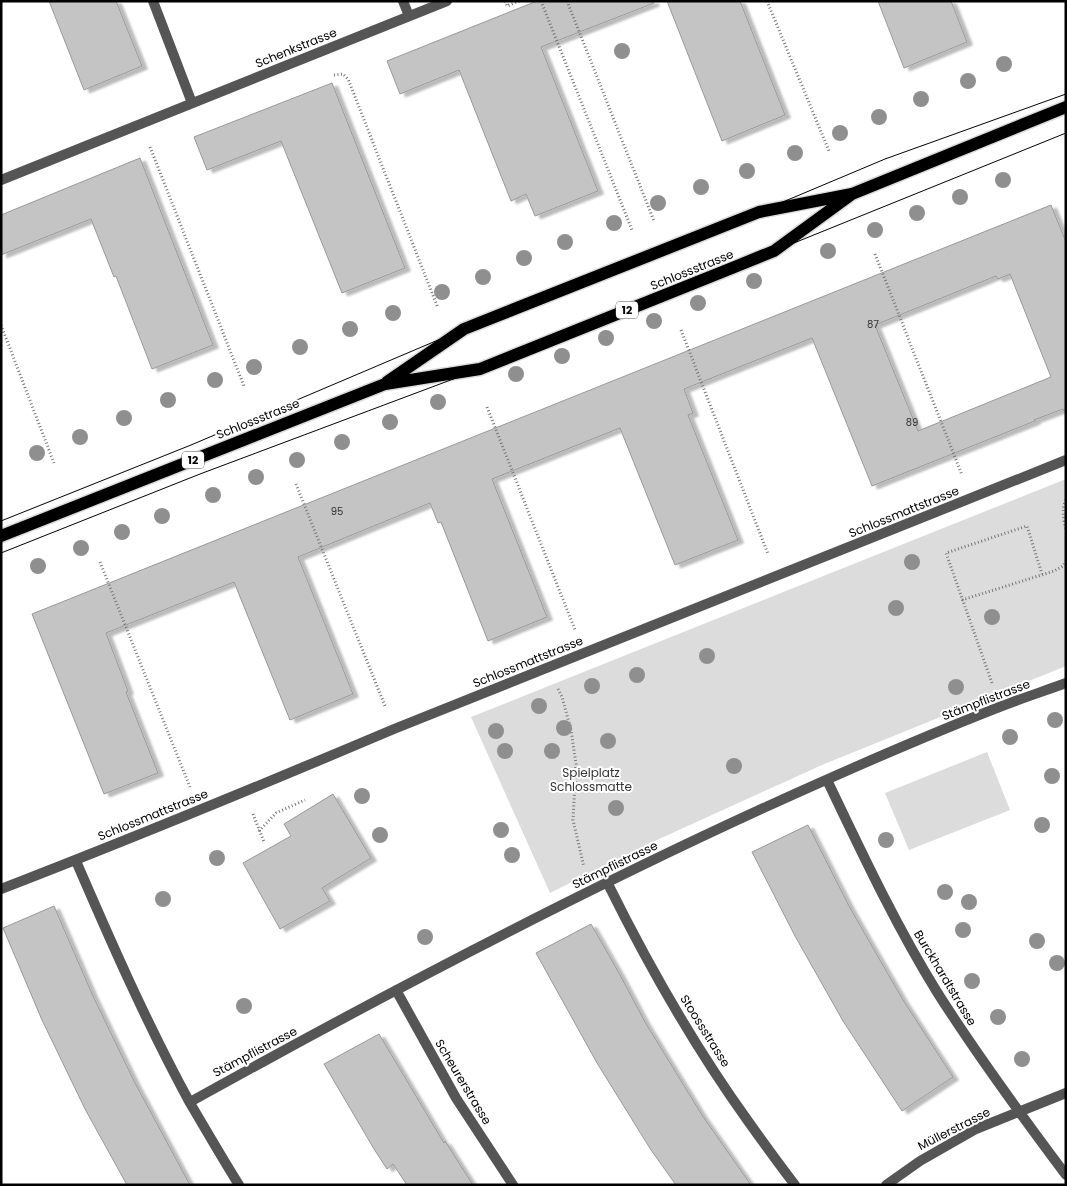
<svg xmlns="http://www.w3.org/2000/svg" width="1067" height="1186" viewBox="0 0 1067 1186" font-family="Poppins,sans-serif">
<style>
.green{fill:#dcdcdc}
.building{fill:#c4c4c4;stroke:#999;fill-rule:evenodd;filter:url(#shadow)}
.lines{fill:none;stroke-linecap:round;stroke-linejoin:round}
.primary-casing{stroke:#dbdbdb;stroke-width:15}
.path{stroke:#777;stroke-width:3;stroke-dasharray:1 2.5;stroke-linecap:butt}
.street{stroke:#555;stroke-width:10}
.primary{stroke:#000;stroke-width:12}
.tram{stroke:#000;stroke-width:1}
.tree{fill:#8f8f8f}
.labels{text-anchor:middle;stroke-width:4;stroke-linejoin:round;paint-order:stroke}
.number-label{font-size:10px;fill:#313131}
.shield{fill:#fff;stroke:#4c4c4c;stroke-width:1}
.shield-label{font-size:11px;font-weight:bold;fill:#000}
.street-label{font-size:12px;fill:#000;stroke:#fff}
.park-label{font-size:12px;fill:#333;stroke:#fff}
</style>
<defs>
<filter id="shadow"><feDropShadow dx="5.5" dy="3" stdDeviation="1" flood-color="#0004"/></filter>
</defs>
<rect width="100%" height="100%" fill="#fff"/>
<!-- green -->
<path class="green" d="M1066 479V666L822 765 646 845 550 893 471 717Z
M987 752 1010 810 909 850 885 793Z"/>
<!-- building -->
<path class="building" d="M49 1H116L142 66 84 90Z
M537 1H653L654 3 541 47 598 191 535 216 526 194 511 201 459 70 400 94 387 61Z
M667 1H740L785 115 722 141Z
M878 1H951L967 42 904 68Z
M332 83 405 268 342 293 281 141 207 170 194 137Z
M140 158 213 345 152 369 116 276 114 277 91 219 1 255V215Z
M1051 205 1066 242V411H1064L1063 409 1034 420 1035 421 872 486 812 338 684 389 693 413 688 415 738 540 675 565 620 428 492 479 547 617 488 641 441 522 438 523 430 503 298 557 353 694 290 720 234 582 106 633 128 691 126 692 158 773 104 794 32 614ZM1010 274 1051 377 918 431 875 325 996 276 998 279Z
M333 794 371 858 322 888 330 901 280 929 243 863 291 836 284 824Z
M808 825 849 906 873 948 903 1000 953 1077 902 1111 843 1021 795 936 752 852Z
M54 906 93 996 135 1083 190 1185H127L85 1109 42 1020 3 928Z
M591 924 619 973 645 1022 702 1115 751 1185H676L651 1150 597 1063 536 953Z
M379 1034 444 1143 445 1141 473 1185H407L393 1164 387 1169 374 1149 324 1064Z"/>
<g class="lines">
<defs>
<path id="primary" d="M387 382 464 329 759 212 852 194 1066 107
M1 536 385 384 480 369 737 266 774 251 852 194"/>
</defs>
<!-- primary casing -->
<use href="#primary" class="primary-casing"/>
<!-- path -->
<path class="path" d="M505 1 507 6 519 1
M541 1 632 230
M567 1 654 221
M767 1 829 151
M334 75 343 74 348 79 438 308
M150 147 244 386
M875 254 962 475
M1 325 54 463
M681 330 768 554
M487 407 575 630
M296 484 385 706
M1066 500C1061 509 1064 521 1066 531
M100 562 190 787
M962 600 1054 571 1063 566 1066 561
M992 683 946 553 1027 526 1042 574
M558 689 562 697 571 730 576 764 573 820 584 867
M253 814 264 842
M259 831 276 813 305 800"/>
<!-- street -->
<path class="street" d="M153 1 192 103
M403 1 409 16
M1 180 447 1
M827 780C861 851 895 924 937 992 977 1055 1021 1115 1066 1175
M76 861C111 942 147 1024 190 1103 206 1130 222 1158 239 1185
M607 882C648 965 694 1046 748 1121 763 1142 779 1164 795 1185
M1 889C133 838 264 784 394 729L1066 460
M396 990 456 1098 513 1185
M190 1102C379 997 571 896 768 806 845 771 922 737 1002 706 1023 698 1044 691 1066 683
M886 1185 920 1161 976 1129 1066 1093"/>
<!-- primary -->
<use href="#primary" class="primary"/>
<!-- tram -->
<path class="tram" d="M1 521 191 445 464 329 759 212 885 159 1066 94
M1 553 200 474 480 369 737 266 1066 133"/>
</g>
<!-- trees -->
<g class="tree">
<circle cx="622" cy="51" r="8"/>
<circle cx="1004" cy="64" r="8"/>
<circle cx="968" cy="81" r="8"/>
<circle cx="921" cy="99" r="8"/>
<circle cx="879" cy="117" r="8"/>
<circle cx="840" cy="133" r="8"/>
<circle cx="795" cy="153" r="8"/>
<circle cx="747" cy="171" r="8"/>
<circle cx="1003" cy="180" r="8"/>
<circle cx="701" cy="187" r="8"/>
<circle cx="960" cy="197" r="8"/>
<circle cx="658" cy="203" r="8"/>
<circle cx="917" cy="213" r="8"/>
<circle cx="614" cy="223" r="8"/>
<circle cx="875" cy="230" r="8"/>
<circle cx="565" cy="242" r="8"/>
<circle cx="828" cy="251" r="8"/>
<circle cx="524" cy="258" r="8"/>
<circle cx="483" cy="277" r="8"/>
<circle cx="754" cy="281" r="8"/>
<circle cx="442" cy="292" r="8"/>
<circle cx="698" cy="303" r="8"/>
<circle cx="393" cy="313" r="8"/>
<circle cx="654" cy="321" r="8"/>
<circle cx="350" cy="329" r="8"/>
<circle cx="606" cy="338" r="8"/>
<circle cx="300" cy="347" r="8"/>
<circle cx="562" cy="356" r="8"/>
<circle cx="254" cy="367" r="8"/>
<circle cx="516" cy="374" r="8"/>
<circle cx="215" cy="380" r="8"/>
<circle cx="168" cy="400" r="8"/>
<circle cx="438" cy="402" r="8"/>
<circle cx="124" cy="418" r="8"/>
<circle cx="390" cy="422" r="8"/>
<circle cx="80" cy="437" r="8"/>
<circle cx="342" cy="442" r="8"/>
<circle cx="37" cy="453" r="8"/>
<circle cx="297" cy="460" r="8"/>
<circle cx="256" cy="477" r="8"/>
<circle cx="213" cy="495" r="8"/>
<circle cx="162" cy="516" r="8"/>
<circle cx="122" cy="532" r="8"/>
<circle cx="81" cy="548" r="8"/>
<circle cx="912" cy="562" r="8"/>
<circle cx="38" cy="566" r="8"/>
<circle cx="896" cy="608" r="8"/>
<circle cx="992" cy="617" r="8"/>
<circle cx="707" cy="656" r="8"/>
<circle cx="637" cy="675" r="8"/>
<circle cx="592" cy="686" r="8"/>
<circle cx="956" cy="687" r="8"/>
<circle cx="539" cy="706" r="8"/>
<circle cx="1055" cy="720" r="8"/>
<circle cx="564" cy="728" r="8"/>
<circle cx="496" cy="731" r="8"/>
<circle cx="1010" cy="737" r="8"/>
<circle cx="608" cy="741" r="8"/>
<circle cx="505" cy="751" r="8"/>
<circle cx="552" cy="751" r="8"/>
<circle cx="734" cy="766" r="8"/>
<circle cx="1052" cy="776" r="8"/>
<circle cx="362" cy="796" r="8"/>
<circle cx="616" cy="808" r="8"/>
<circle cx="1042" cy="825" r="8"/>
<circle cx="501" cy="830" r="8"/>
<circle cx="380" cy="835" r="8"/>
<circle cx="886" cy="840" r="8"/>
<circle cx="512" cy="855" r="8"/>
<circle cx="217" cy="858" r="8"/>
<circle cx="945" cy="892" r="8"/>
<circle cx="163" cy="899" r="8"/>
<circle cx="969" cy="902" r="8"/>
<circle cx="963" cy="930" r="8"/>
<circle cx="425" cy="937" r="8"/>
<circle cx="1037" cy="941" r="8"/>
<circle cx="1057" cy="963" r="8"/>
<circle cx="972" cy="981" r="8"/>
<circle cx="244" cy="1006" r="8"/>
<circle cx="998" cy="1017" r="8"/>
<circle cx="1022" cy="1059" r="8"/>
</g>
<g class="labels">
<!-- number labels -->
<g class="number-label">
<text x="873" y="328">87</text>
<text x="912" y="426">89</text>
<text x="337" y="515">95</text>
</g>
<!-- shield labels -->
<g class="shield">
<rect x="616" y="301.5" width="22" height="17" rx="4"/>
<rect x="182" y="451.5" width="22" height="17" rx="4"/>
</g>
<g class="shield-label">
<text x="627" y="314">12</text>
<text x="193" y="464">12</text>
</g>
<!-- street labels -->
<g class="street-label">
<text transform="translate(296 48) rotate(-22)" y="4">Schenkstrasse</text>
<text transform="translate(692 270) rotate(-22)" y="4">Schlossstrasse</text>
<text transform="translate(258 419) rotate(-22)" y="4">Schlossstrasse</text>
<text transform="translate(904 512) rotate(-22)" y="4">Schlossmattstrasse</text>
<text transform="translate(528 662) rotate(-22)" y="4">Schlossmattstrasse</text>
<text transform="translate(986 700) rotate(-21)" y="4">Stämpflistrasse</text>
<text transform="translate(153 815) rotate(-22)" y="4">Schlossmattstrasse</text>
<text transform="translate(615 865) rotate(-26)" y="4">Stämpflistrasse</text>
<text transform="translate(945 978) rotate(59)" y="4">Burckhardtstrasse</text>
<text transform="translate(705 1031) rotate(58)" y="4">Stoossstrasse</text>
<text transform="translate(255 1052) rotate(-28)" y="4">Stämpflistrasse</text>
<text transform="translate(463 1082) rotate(59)" y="4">Scheurerstrasse</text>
<text transform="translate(954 1129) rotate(-27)" y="4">Müllerstrasse</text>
</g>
<!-- park labels -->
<g class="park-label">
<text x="591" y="777">Spielplatz<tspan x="591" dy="14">Schlossmatte</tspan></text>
</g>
</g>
<!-- border -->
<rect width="1067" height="1186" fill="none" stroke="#000000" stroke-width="5"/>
</svg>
